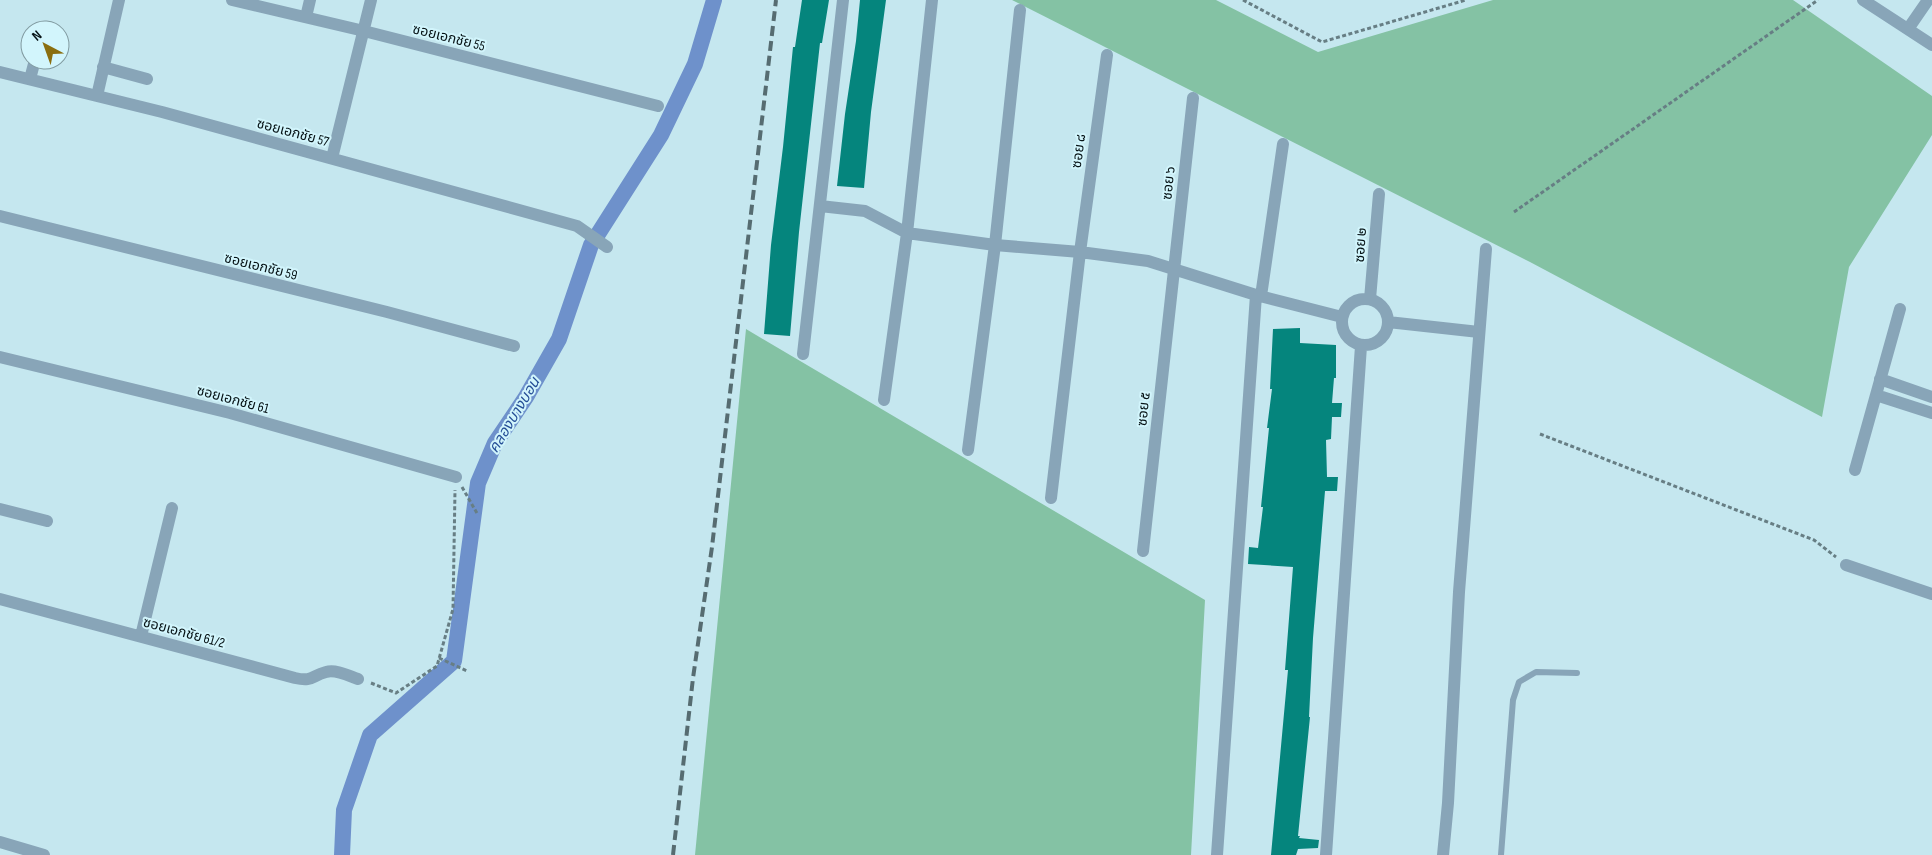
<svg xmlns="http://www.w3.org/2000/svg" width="1932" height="855" viewBox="0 0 1932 855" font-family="'Sofia Sans Condensed','Noto Sans Thai',sans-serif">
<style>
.green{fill:#84c2a4}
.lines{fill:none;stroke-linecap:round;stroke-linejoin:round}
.canal{stroke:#6e91cb;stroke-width:16}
.building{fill:#05857d}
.path{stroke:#677e84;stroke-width:3;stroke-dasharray:4 2.5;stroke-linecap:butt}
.lane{stroke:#88a5b8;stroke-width:6}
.street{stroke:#88a5b8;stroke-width:12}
.rail{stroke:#566c71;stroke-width:4;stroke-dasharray:10 5;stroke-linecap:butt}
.labels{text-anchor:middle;stroke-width:4;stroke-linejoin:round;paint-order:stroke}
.street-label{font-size:14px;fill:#061215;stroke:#d2f5fc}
.water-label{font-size:15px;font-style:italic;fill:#264f97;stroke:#d2f5fc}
</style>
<rect width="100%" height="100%" fill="#c5e7ef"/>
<!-- green -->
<path class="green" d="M1012 0H1216L1318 52 1493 0H1793L1932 96V135L1849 267 1822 417 1530 262Z
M746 329 1205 600 1191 855H695Z"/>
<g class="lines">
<!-- canal -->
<path class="canal" d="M342 855 344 810 370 735 454 661 478 483 495 443 526 397 559 339 591 245 661 135 695 64 714 0"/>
</g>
<!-- building -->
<path class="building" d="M802 0H829L822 43H820L799 232 790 336 764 334 771 245 783 147 793 47H795Z
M860 0H886L871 112 864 188 837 186 845 114 856 41Z
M1300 328V343L1336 345V378H1334L1332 403H1342L1341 417H1332L1331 439 1326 440 1327 477H1338L1337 491H1325L1313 638 1309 717H1310L1298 836H1300L1299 838 1319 840 1318 848 1298 849 1296 855H1271L1288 670H1285L1293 567 1248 564 1249 547 1258 548 1263 507H1261L1269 428H1267L1272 389H1270L1273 329Z"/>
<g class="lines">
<!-- path -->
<path class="path" d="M1243 0 1322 42 1466 0
M1514 212 1818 0
M1540 434 1814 540 1836 557
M462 487 478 515
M439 658 467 671
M371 683 396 693 437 666 453 609 455 490"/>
<!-- lane -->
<path class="lane" d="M1501 855 1513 700 1519 682 1536 672 1577 673"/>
<!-- street -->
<path class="street" d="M232 0 364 31 658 106
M1863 0 1932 45
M306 17 310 0
M1908 29 1928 0
M103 67 147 79
M0 72 162 112 577 226 607 247
M30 79 35 60
M97 96 119 0
M332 158 371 0
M820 206 865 211 907 233 995 245 1080 252 1148 261 1256 295 1342 317
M0 216 387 312 514 346
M1261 296 1283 144
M1342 322a23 23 0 1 1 46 0a23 23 0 1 1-46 0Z
M1370 299 1379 194
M1388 322 1479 332
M803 354 843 0
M0 357 230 413 456 477
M1880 379 1932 397
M1876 395 1932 413
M884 400 907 233 932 0
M968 450 995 245 1020 10
M1855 470 1900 309
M1051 498 1080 252 1107 55
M0 509 47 521
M1143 551 1193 98
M1846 565 1932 594
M0 599 295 678C313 682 311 676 326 672 336 669 349 676 358 679
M141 636 172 508
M0 842 44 855
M1217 855 1256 295
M1326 855 1361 346
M1443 855 1448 803 1459 592 1486 249"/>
<!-- rail -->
<path class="rail" d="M673 855 693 678 712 547 776 0"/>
</g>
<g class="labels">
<!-- street labels -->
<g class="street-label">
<text transform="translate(449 37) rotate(14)" y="5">ซอยเอกชัย 55</text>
<text transform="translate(293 132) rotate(15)" y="5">ซอยเอกชัย 57</text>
<text transform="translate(1078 151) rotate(-82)" y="5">ซอย ๘</text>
<text transform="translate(1168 183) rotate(-84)" y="5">ซอย ๖</text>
<text transform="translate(1360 245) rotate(-86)" y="5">ซอย ๒</text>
<text transform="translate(261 266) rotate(14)" y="5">ซอยเอกชัย 59</text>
<text transform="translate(233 399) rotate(15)" y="5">ซอยเอกชัย 61</text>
<text transform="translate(1143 409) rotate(-84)" y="5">ซอย ๕</text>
<text transform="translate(184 632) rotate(15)" y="5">ซอยเอกชัย 61/2</text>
</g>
<!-- water labels -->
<g class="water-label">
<text transform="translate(514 415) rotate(-59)" y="5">คลองบางบอน</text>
</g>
</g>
<!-- north arrow -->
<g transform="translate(45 45) rotate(319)"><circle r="24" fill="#d2f5fc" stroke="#809aa0"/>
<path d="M0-4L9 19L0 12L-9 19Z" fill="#8a6e0f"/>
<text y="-8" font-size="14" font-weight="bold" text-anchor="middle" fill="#061215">N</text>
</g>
</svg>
